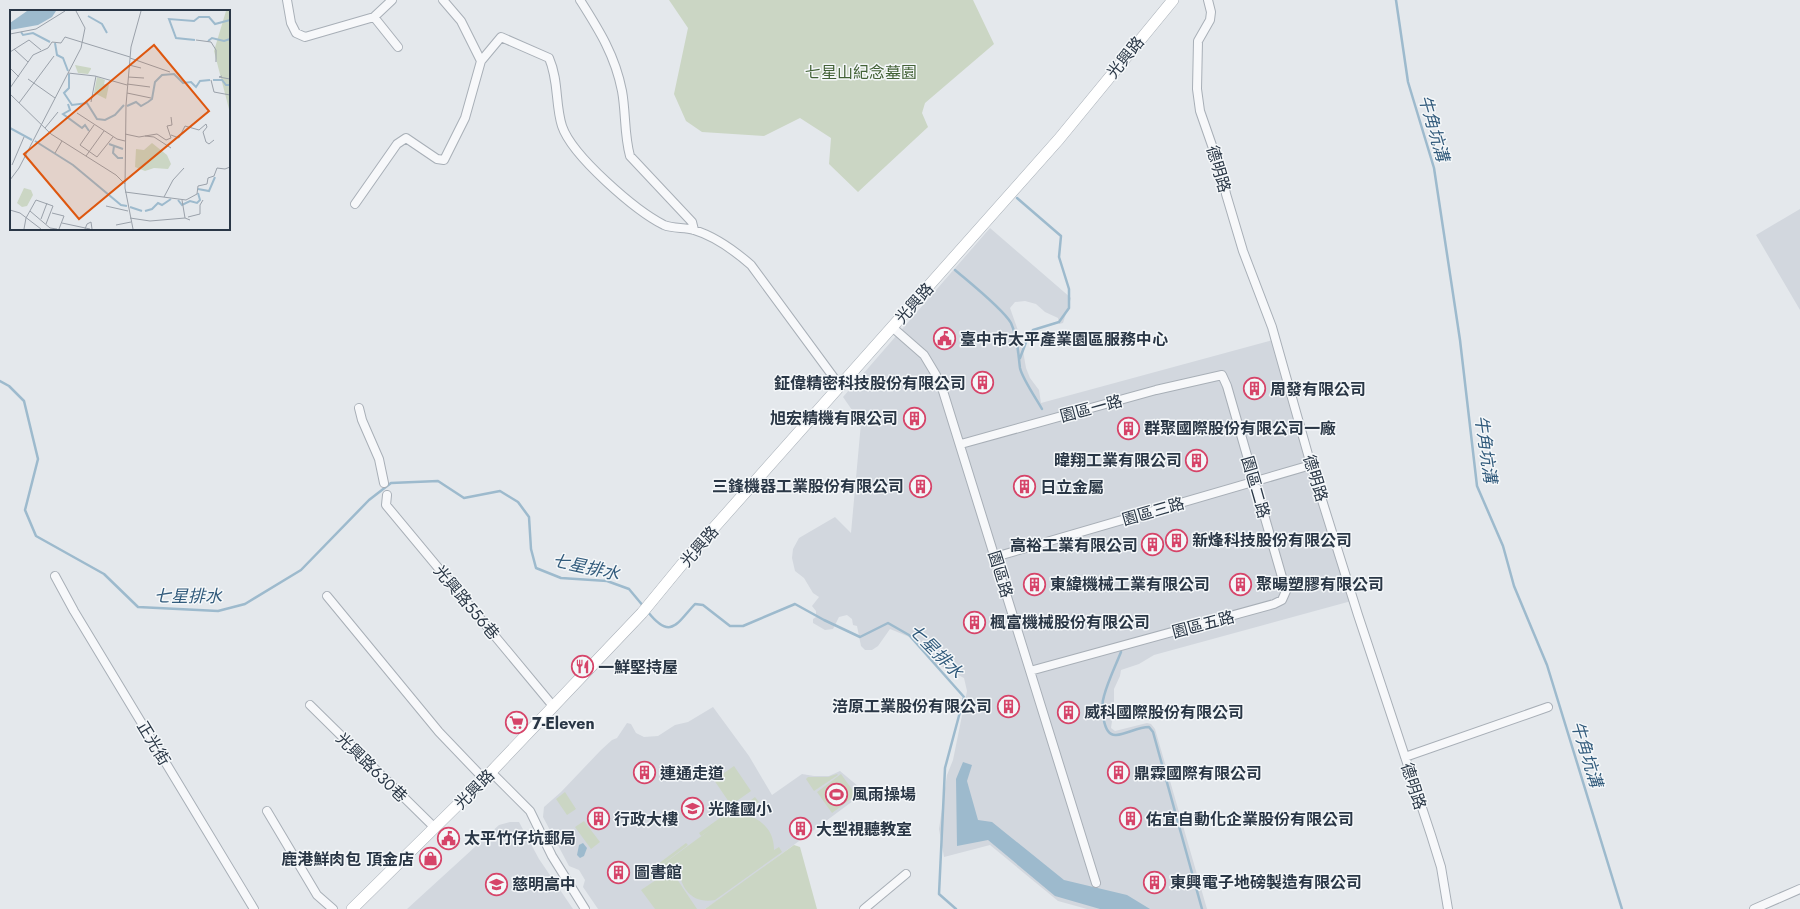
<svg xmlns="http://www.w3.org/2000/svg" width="1800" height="909" viewBox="0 0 1800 909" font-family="Jost,'Noto Sans TC',sans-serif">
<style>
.built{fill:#d2d7de}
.green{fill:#cbd6c4}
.water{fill:#9dbacd}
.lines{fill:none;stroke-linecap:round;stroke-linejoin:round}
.stream{stroke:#9dbacd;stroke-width:2.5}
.street-casing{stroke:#a8afb7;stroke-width:10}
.secondary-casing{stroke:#a8afb7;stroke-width:12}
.street{stroke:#f7f8fa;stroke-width:8}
.secondary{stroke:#fff;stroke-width:11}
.labels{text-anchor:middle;stroke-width:3;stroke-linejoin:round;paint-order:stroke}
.street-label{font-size:16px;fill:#2a3746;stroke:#f4f7f9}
.park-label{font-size:16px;fill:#436237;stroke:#f4f7f9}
.poi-label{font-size:16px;font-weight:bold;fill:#2a3746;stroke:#f4f7f9;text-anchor:start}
.water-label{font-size:17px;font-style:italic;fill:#325b7c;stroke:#f4f7f9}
.inset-river{fill:none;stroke:#9dbacd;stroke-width:2}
.inset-road{fill:none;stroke:#9aa1aa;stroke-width:1}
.view{fill:#de570f;fill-opacity:0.15;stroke:#de570f;stroke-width:2}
.inset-edge{fill:none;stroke:#2a3746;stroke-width:2}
</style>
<rect width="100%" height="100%" fill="#e4e8ec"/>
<!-- built -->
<path class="built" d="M1800 209V310L1756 235Z
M990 228 1071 298 1063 323 1059 324 1058 318 1045 312 1036 304 1025 301 1015 302 1010 308 1021 339 1026 368 1030 378 1039 390 1041 403 1277 339 1355 600 1154 655 1139 664 1121 670 1120 676 1114 689V707L1111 728 1115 731 1147 723 1151 724 1155 729 1207 909H1087L1058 901 990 845 944 857 939 829 947 775 953 760 967 691 964 678 935 663 928 651 930 649 929 645 890 629 878 646 872 650H865L861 646 857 626 853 625 852 619 847 615 839 617 833 629 825 630 813 623V619L816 617V611L812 606 819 597 813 593 804 578 795 571 792 558 793 549 799 538 835 517 851 533 861 423 843 397Z
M713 707 749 756 772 795 802 774 814 776H829L840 771 865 792 733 890 705 909H598L583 887 585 880 579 870 569 866 553 836 543 817 544 807 561 792 601 750 612 740 617 738 627 723 631 724 636 733 644 737 658 736 675 725 688 722Z
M510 822H519L539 859 573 909H407L499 825Z"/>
<!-- green -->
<path class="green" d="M669 0H973L994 44 925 103 922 113 928 127 858 192 829 164 831 138 800 118 764 136 702 132 686 121 674 94 688 28Z
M734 766 751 791 731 805 714 780Z
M837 774 838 775 814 791 806 779 808 777H828Z
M841 774 856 795 832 813 817 792Z
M565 792 576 809 567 815 556 799Z
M755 797 759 802 744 813C762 820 774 830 774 850L779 847 782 852 715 900C690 905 677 884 680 862L652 881 648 875 711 829 701 836 699 833 731 810 734 813Z
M584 821 600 842 591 849 575 827Z
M686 843 688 845 652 872 650 870Z
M794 845 800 847 817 909H705Z
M671 870 697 909H655L641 890Z"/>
<!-- water -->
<path class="water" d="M963 762 972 765 967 781 978 820 992 822 1064 880 1127 895 1150 909H1100L1055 896 988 840 957 846 956 779Z
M583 843 587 848 584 856 580 858 577 855 579 845Z"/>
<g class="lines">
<!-- stream -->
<path class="stream" d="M1396 0 1408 82 1434 168 1460 340 1477 486 1503 546 1514 586 1547 665 1622 909
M1017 198 1061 236 1059 257 1069 289V308L1059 322 1033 330 1028 337 1020 358
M955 270C969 282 1003 309 1011 323 1018 338 1018 353 1020 368 1022 378 1037 400 1042 409
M0 381 9 386 24 401 38 459 25 510 36 536 104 574 138 607 218 611 245 604 301 570 369 500 391 483 438 481 464 498 500 491 518 502 529 517 531 549 536 568 561 578 607 581 629 589 644 607
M648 612C671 641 677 623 695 604L703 605 730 626H743L795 604 824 620 860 637 888 623 909 635 964 697 945 768 939 894 956 909
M1121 652C1115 667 1108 681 1104 696 1101 705 1102 736 1116 735 1128 734 1137 727 1149 727L1153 732 1202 909"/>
<defs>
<path id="street" d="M287 0 291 23 296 33 305 37 374 17 392 0
M443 0 461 21 481 61
M580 0C599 30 615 55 622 91 626 113 624 134 630 156L692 222 694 230
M1208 0 1211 12 1210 20 1198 41 1197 89 1200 111 1223 177 1226 194 1243 251 1272 327 1311 465 1358 615 1431 835 1441 867 1448 909
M374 17 398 47
M355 204 397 144 406 138 437 159 444 160 465 118 481 61 501 37 549 58C559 81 555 104 562 126 572 156 636 211 664 225 673 229 685 227 694 230 714 236 735 251 751 265L840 386
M892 327 924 355 936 375 943 391 1096 883
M359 408 362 420 379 459 384 483
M961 444 1156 390 1222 375 1227 386 1286 591 1282 600 1274 604 1030 671
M387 495 386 505 553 706
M995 557 1311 465
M55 576 74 611 254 909
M327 596 439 732 484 779
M310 705 435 828
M1405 757 1548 707
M491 772 530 811 552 856 585 909
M267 811 317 895 333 909
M864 909 906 874
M1754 909 1800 889"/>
<path id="secondary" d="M352 909 491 772 642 613 688 557 1059 139 1173 0"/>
</defs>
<!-- street casing -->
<use href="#street" class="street-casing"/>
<!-- secondary casing -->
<use href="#secondary" class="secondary-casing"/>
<!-- street -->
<use href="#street" class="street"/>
<!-- secondary -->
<use href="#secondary" class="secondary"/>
</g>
<!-- icons -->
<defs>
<symbol id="civic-ring" viewBox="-11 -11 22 22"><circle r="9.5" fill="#f4f7f9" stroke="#d64469" stroke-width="1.5"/><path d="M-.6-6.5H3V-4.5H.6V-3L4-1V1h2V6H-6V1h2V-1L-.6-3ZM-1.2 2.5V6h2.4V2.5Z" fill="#d64469"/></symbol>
<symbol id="building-ring" viewBox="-11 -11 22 22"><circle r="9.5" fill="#f4f7f9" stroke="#d64469" stroke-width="1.5"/><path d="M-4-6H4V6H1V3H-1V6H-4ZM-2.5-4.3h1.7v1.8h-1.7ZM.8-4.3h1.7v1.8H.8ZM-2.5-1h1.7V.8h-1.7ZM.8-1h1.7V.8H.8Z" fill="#d64469"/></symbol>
<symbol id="restaurant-ring" viewBox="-11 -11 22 22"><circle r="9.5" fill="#f4f7f9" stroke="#d64469" stroke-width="1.5"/><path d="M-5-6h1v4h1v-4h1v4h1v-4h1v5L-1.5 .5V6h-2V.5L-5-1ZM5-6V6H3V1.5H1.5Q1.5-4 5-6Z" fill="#d64469"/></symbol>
<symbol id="supermarket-ring" viewBox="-11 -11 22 22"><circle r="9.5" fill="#f4f7f9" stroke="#d64469" stroke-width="1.5"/><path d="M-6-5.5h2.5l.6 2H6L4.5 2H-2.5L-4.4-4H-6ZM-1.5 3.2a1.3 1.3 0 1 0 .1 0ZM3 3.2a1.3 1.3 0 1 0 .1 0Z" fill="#d64469"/></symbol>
<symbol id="stadium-ring" viewBox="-11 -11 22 22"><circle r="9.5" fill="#f4f7f9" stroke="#d64469" stroke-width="1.5"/><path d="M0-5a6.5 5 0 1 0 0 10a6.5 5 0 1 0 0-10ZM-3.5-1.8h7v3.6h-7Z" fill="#d64469"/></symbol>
<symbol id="school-ring" viewBox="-11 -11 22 22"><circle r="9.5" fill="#f4f7f9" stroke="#d64469" stroke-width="1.5"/><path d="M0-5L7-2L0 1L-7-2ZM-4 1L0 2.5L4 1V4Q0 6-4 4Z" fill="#d64469"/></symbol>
<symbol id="shop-ring" viewBox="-11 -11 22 22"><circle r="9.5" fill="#f4f7f9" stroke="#d64469" stroke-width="1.5"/><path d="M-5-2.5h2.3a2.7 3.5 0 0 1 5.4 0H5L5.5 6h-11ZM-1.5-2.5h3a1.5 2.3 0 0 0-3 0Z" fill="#d64469"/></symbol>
</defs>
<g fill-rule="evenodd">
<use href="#civic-ring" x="932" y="326" width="25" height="25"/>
<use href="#building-ring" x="970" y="370" width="25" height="25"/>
<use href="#building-ring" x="1242" y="376" width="25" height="25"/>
<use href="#building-ring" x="902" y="406" width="25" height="25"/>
<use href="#building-ring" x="1116" y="416" width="25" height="25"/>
<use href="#building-ring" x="1184" y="448" width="25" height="25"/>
<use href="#building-ring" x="908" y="474" width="25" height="25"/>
<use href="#building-ring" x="1012" y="474" width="25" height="25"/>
<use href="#building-ring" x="1164" y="528" width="25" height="25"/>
<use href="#building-ring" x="1140" y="532" width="25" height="25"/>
<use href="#building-ring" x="1022" y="572" width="25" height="25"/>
<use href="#building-ring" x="1228" y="572" width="25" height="25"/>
<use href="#building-ring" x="962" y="610" width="25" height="25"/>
<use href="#restaurant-ring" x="570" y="654" width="25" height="25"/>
<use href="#building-ring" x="996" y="694" width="25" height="25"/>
<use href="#building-ring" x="1056" y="700" width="25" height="25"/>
<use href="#supermarket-ring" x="504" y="710" width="25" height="25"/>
<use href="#building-ring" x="632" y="760" width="25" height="25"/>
<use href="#building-ring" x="1106" y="760" width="25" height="25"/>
<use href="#stadium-ring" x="824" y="782" width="25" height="25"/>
<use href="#school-ring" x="680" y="796" width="25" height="25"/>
<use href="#building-ring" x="586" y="806" width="25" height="25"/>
<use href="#building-ring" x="1118" y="806" width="25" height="25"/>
<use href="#building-ring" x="788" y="816" width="25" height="25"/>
<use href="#civic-ring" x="436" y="826" width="25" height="25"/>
<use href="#shop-ring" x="418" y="846" width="25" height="25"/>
<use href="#building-ring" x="606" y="860" width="25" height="25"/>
<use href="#building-ring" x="1142" y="870" width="25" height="25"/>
<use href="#school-ring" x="484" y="872" width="25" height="25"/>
</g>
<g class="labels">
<!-- street labels -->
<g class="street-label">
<text transform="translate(1125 57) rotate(-51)" y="6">光興路</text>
<text transform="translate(1219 169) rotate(74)" y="6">德明路</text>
<text transform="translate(914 303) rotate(-48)" y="6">光興路</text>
<text transform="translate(1091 408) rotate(-15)" y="6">園區一路</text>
<text transform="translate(1316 478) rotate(73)" y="6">德明路</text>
<text transform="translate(1256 487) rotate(74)" y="6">園區二路</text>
<text transform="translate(1153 511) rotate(-16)" y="6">園區三路</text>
<text transform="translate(699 546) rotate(-49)" y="6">光興路</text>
<text transform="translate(1001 574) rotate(73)" y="6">園區路</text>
<text transform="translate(467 602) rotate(50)" y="6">光興路556巷</text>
<text transform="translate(1203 624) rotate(-15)" y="6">園區五路</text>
<text transform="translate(154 743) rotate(59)" y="6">正光街</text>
<text transform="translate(372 767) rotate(44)" y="6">光興路630巷</text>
<text transform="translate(1414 786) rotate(72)" y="6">德明路</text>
<text transform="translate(474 789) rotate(-45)" y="6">光興路</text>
</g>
<!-- park labels -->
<g class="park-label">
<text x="861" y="78">七星山紀念墓園</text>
</g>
<!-- poi labels -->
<g class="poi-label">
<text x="960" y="345">臺中市太平產業園區服務中心</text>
<text x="966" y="389" text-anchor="end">鉦偉精密科技股份有限公司</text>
<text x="1270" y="395">周發有限公司</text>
<text x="898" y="424" text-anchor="end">旭宏精機有限公司</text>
<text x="1144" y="434">群聚國際股份有限公司一廠</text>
<text x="1182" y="466" text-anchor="end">暐翔工業有限公司</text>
<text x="904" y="492" text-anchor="end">三鋒機器工業股份有限公司</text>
<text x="1040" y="493">日立金屬</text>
<text x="1192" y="546">新烽科技股份有限公司</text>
<text x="1138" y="551" text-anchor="end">高裕工業有限公司</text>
<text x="1050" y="590">東緯機械工業有限公司</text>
<text x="1256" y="590">聚暘塑膠有限公司</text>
<text x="990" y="628">楓富機械股份有限公司</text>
<text x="598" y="673">一鮮堅持屋</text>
<text x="992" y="712" text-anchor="end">涪原工業股份有限公司</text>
<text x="1084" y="718">威科國際股份有限公司</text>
<text x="532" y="729">7-Eleven</text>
<text x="660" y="779">連通走道</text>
<text x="1134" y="779">鼎霖國際有限公司</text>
<text x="852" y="800">風雨操場</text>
<text x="708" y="815">光隆國小</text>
<text x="614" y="825">行政大樓</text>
<text x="1146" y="825">佑宜自動化企業股份有限公司</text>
<text x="816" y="835">大型視聽教室</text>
<text x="464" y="844">太平竹仔坑郵局</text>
<text x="414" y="865" text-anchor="end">鹿港鮮肉包 頂金店</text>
<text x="634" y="878">圖書館</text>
<text x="1170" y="888">東興電子地磅製造有限公司</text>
<text x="512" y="890">慈明高中</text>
</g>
<!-- water labels -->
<g class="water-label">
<text transform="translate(1434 128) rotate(74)" y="6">牛角坑溝</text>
<text transform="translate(1486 449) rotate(82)" y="6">牛角坑溝</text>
<text transform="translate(586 567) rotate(12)" y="6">七星排水</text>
<text x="188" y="602">七星排水</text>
<text transform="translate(936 651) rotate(45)" y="6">七星排水</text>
<text transform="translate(1587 754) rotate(73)" y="6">牛角坑溝</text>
</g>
</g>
<!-- overview -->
<g transform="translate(10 10)">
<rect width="220" height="220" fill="#e4e8ec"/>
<path d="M216 1H220V103L204 41ZM65 55 81 58V59L78 64 68 63ZM87 67 95 70 94 74 99 75 96 89 84 83ZM142 133 157 145 161 154 158 159 144 158 135 161 125 157 126 139 134 140ZM14 178 21 180 23 185 17 196 12 197 7 193Z" fill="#cbd6c4"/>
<path d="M17 1H46L42 7 28 15 0 20V13Z" fill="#9dbacd"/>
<path class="inset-river" d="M78 6 92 14 97 23M11 22 13 25 23 23 40 32M185 30 166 28 159 9 184 11 189 7H199L205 14 220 10M198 31 202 28 214 31 220 29M45 33 47 45 53 48 58 61M59 64V78L54 83 62 95 77 93 87 109 95 110 105 105 114 95M203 70H212L216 75H220M58 94 60 100 53 104 72 118 75 115 79 121M117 96 126 92 131 96 138 92 142 89 145 72 152 65 164 64 173 73 181 72 186 77 190 71 200 70M0 118 22 130M25 131 63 155 111 195 117 196M99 134 113 139M104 136 103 143 108 148H113M188 179 199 181 205 167M168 190 172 195 180 191 187 193 190 190 188 183M120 197 132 201M135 201 142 199 148 193 152 195 161 189"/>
<path class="inset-road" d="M0 24 26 19 55 1M186 30 201 32 206 40V52M4 39 18 52M0 42 19 30 31 40M120 48 160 62M119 55 131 58M0 58 9 67M58 63 85 66 117 75M212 66 209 67 220 69M118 67 134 68M18 69 45 88M201 70 204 82 220 85M117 74 140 77M0 78 23 45 38 38 42 32 51 33 55 27 120 47M117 83 141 88M0 84 41 124 106 165 115 174M81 92 86 66M9 93 44 46M67 103 107 129 115 131M84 115 70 135 87 147 103 127M35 118 48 102M115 124 129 127 147 124 156 130 161 128 157 116 162 115 161 107M161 125 169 128 175 116 189 120 196 114 197 117 193 122 196 132 199 134 204 130M135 126 144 127 161 138M45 143 52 131M76 146 94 121M2 155 14 127M0 170 9 158 71 38 75 18 66 1M115 182 176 190 187 184 188 176 197 174 198 168 204 166 207 158 215 159 220 157M154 187 163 170 174 158M172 190 175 208 180 210M96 196 118 201M0 200 10 203 31 219M20 201 40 218 47 219M42 203 54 206 49 219M178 207 190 204V195L193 190M120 208 140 211 175 208M31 209 37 193M52 213 80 219M106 215 121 212M14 219 16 208 26 190 43 196 36 214M75 219 77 214 81 212 82 219M123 219 115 178 116 95 121 37 131 1"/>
<path class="view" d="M144 35 199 101 69 209 14 144Z"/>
<rect width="220" height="220" class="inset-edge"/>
</g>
</svg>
